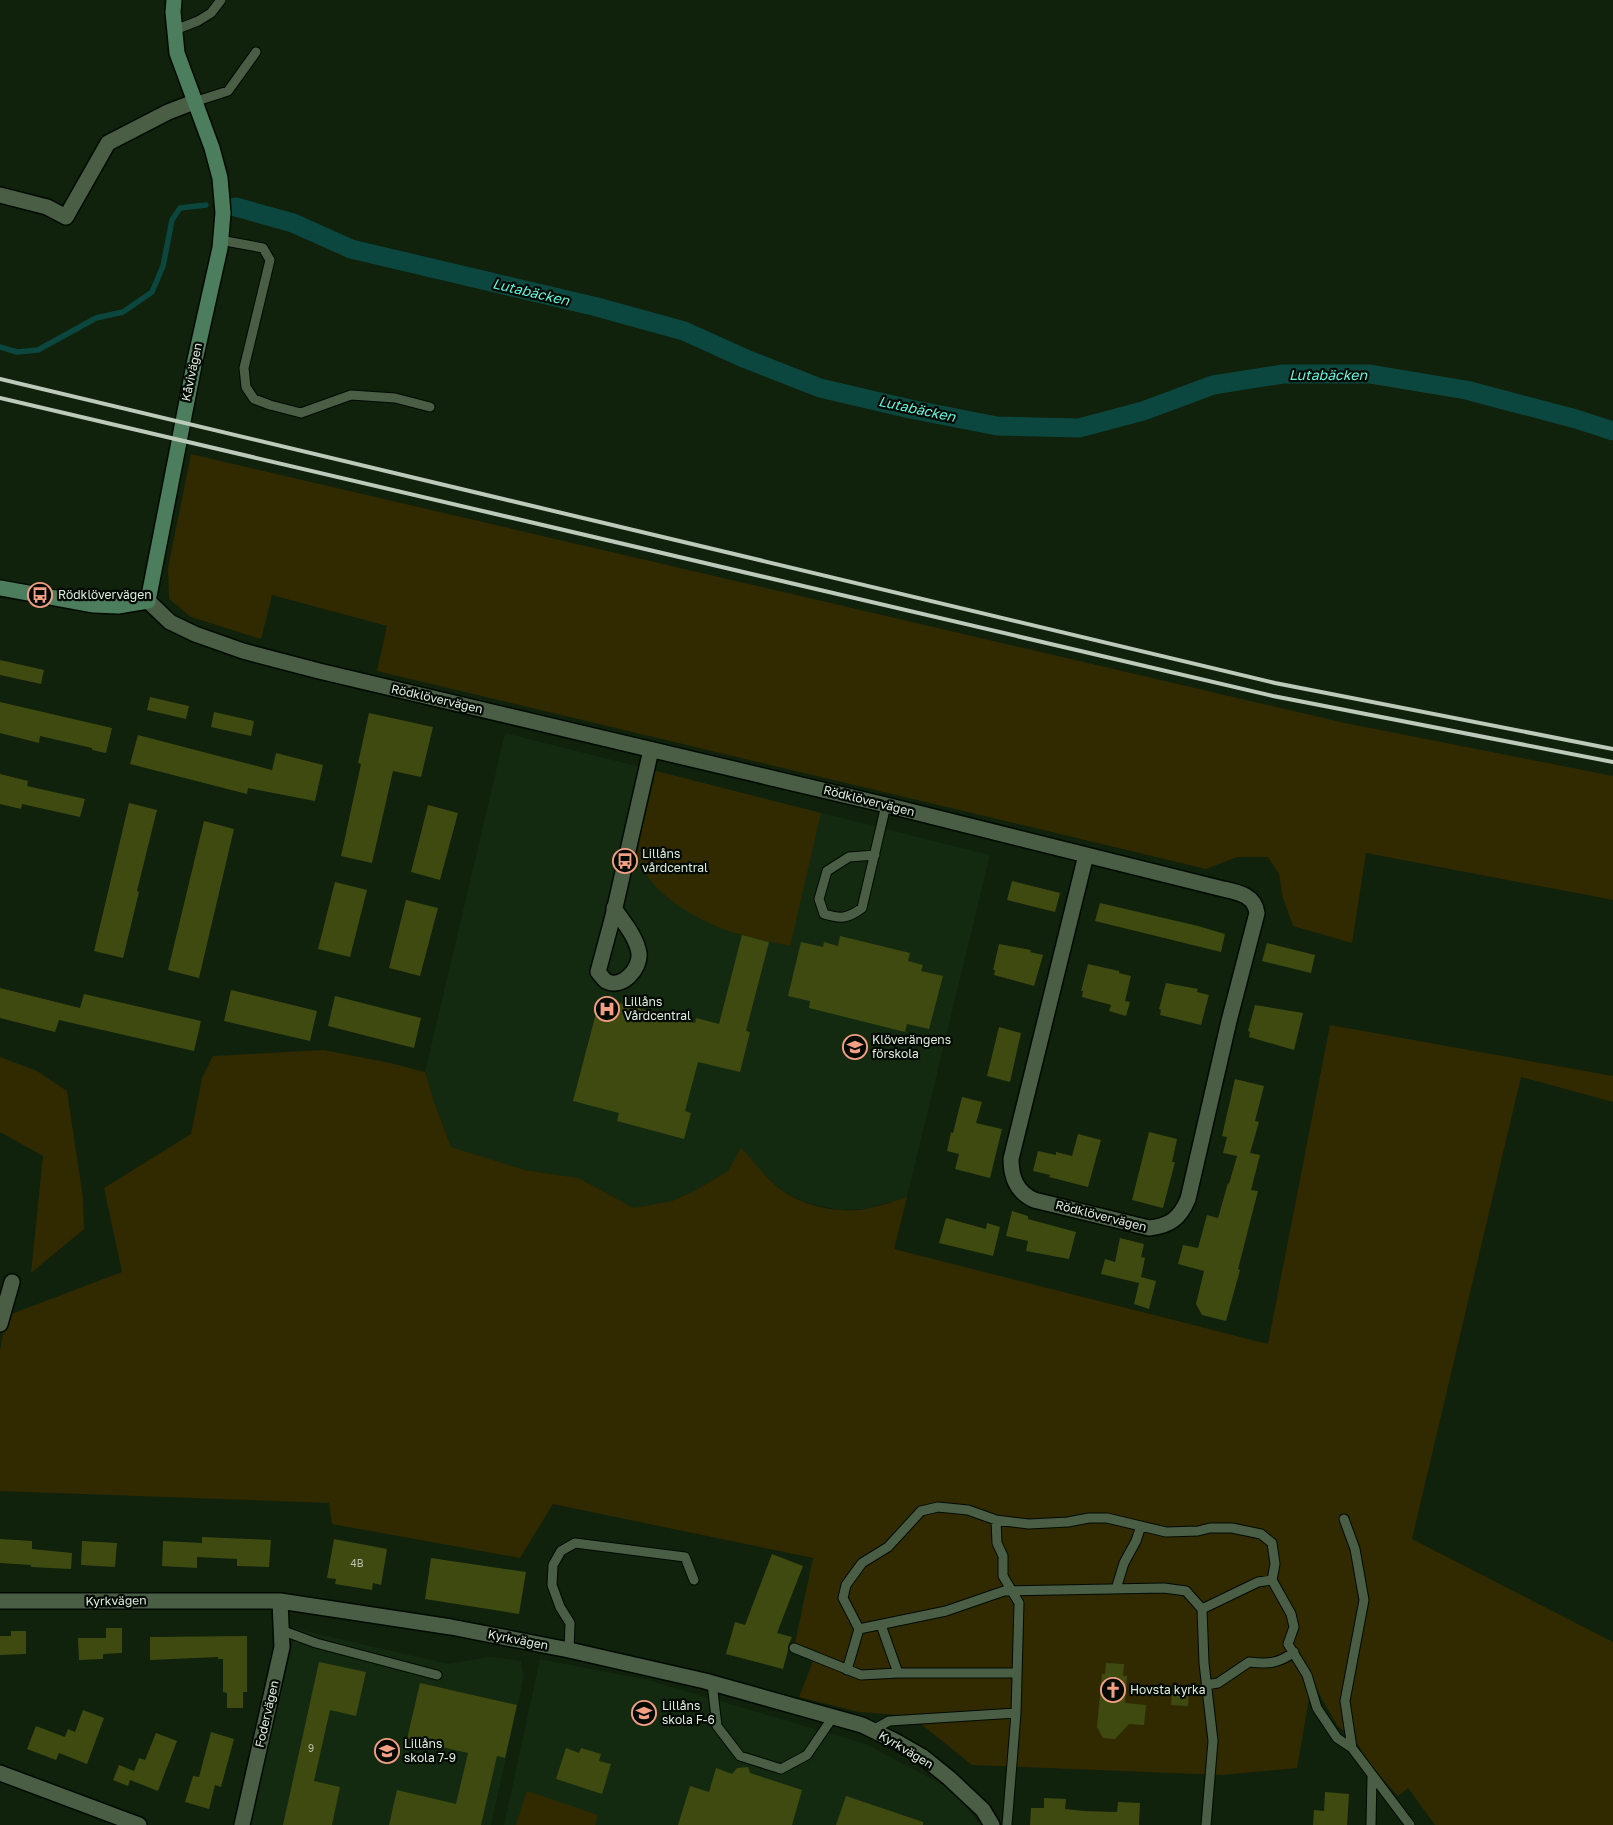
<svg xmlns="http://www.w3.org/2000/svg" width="1613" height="1825" viewBox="0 0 1613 1825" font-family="'Golos Text',sans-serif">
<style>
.built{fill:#142a10}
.green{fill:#312a00}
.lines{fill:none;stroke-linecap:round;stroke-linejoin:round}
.stream{stroke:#0b473f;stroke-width:5.5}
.canal{stroke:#0b473f;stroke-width:19}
.building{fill:#3f4a11}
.lane-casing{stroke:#000a00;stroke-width:11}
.street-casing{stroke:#000a00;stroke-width:18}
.secondary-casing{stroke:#000a00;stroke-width:18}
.lane{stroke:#4a5e46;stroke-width:9}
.street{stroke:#4a5e46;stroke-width:15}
.secondary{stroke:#4c7d5c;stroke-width:15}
.rail{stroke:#bdcabb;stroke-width:4}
.labels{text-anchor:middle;stroke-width:4.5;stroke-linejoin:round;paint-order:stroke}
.number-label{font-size:10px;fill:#b8c4ac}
.street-label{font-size:12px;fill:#e1eddf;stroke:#030903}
.poi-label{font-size:12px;fill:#e1eddf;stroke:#030903;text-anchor:start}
.water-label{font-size:14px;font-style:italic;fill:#64f6de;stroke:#030903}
</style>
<rect width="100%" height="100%" fill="#10210c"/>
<!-- built -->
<path class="built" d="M505 733 990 855 907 1197 866 1209 839 1210 809 1203 793 1197 776 1186 741 1149 728 1171 698 1189 672 1201 634 1208 578 1178 525 1170 451 1147 434 1102 425 1072Z
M296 1629 448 1664 490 1657 521 1661 524 1676 491 1825H249Z
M540 1659 652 1681 866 1744 954 1791 981 1825H504Z"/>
<!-- green -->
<path class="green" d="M191 454 1345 723 1613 776V900L1366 853 1352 943 1293 926 1283 898 1279 874 1268 857H1237L1206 869 377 671 387 626 272 595 261 639 191 617 169 599 168 568Z
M656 771 821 813 790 946C769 941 747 937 726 930 695 919 647 891 638 857 636 849 653 784 656 771Z
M1330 1025 1613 1076V1102L1521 1077 1412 1539 1613 1642V1825H1435L1408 1788 1398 1796 1373 1768 1356 1742 1337 1725 1312 1681 1297 1768 1223 1775 972 1765 911 1716 859 1712 799 1697 817 1651 795 1643 813 1558 553 1504 520 1558 332 1524 329 1503 0 1491V1351L6 1316 122 1272 104 1188 191 1134 202 1078 213 1056 324 1050 390 1063 425 1072 434 1102 451 1147 525 1170 578 1178 634 1208 672 1201 698 1189 728 1171 741 1148C753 1160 763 1174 775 1185 797 1205 837 1214 866 1209 880 1206 894 1201 907 1197L894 1249 1268 1344Z
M0 1057 37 1071 67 1091 83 1198 84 1229 31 1273 43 1156 0 1132Z
M527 1791 598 1815 595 1825H516Z"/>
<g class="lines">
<!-- stream -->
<path class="stream" d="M0 347 17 352 38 350 96 318 123 312 152 292 163 266 172 220 180 208 206 205"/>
<!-- canal -->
<path class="canal" d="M236 207 293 223 351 249 597 307 684 331 746 359 820 388 910 409 997 426 1079 428 1143 411 1213 385 1283 374H1370L1466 390 1576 419 1613 431"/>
</g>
<!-- building -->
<path class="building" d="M0 660 44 670 41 684 0 675Z
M150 697 189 706 186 719 147 710Z
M0 702 112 728 106 753 92 750V748L40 736 39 743 0 733Z
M214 712 254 721 251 736 211 727Z
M369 713 433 727 421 777 393 771 372 863 341 856 361 764 358 763Z
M138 735 272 770 276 753 323 765 315 801 248 788 247 794 130 764Z
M0 774 28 781 27 786 85 799 80 817 22 804 21 809 0 804Z
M129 803 157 810 137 891 139 892 123 958 94 951Z
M428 805 458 813 440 880 411 872Z
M204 821 234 829 199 978 168 970Z
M1012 881 1060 893 1055 912 1007 900Z
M335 882 367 890 350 957 318 949Z
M406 900 438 908 420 976 389 968Z
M1100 903 1198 926 1225 934 1221 952 1095 921Z
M742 935 769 942 746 1031 750 1032 740 1072 698 1062 685 1111 691 1113 684 1139 617 1121 619 1113 573 1101 600 998 695 1023 696 1018 719 1024Z
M840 936 910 953 908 961 923 965 921 971 943 976 929 1029 907 1024 905 1032 809 1008 810 1001 788 996 801 942 823 947 824 942 838 946Z
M1267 943 1315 955 1311 973 1262 961Z
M999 944 1031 950 1030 952 1043 955 1034 986 994 975 995 970H993Z
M1088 964 1119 971V973L1131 976 1125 1001 1130 1002 1126 1016 1109 1011 1111 1005 1082 997 1083 991H1081Z
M1166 983 1198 989 1197 992 1209 995 1201 1025 1160 1015 1161 1010 1159 1009Z
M0 988 80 1008 84 994 201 1021 194 1051 59 1020 55 1032 0 1018Z
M231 990 317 1011 310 1041 224 1021Z
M335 996 421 1018 414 1048 328 1026Z
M1255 1005 1303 1013 1294 1050 1249 1037 1250 1032 1248 1031Z
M999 1027 1021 1033 1010 1082 987 1076Z
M1235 1079 1264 1086 1255 1121 1259 1122 1250 1153 1260 1155 1251 1190 1258 1191 1238 1269 1240 1270 1226 1321 1202 1315 1196 1304 1204 1271 1178 1264 1183 1245 1198 1248 1207 1215 1218 1218 1228 1183 1229 1184 1237 1156 1223 1153 1227 1137 1222 1136Z
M962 1097 982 1102 976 1123 1002 1129 990 1178 955 1169 959 1154 947 1151 951 1132 953 1133Z
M1149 1132 1177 1139 1172 1162H1175L1163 1208 1132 1200Z
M1078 1134 1101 1140 1088 1187 1049 1177 1050 1175 1033 1171 1038 1151 1056 1155V1152L1072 1156Z
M1012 1211 1028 1216V1219L1076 1232 1069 1259 1026 1251 1028 1241 1006 1236Z
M946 1218 986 1229 987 1223 1000 1227 993 1256 939 1243Z
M1120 1238 1144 1244 1141 1257 1145 1258 1140 1282 1141 1277 1156 1281 1149 1309 1134 1304 1139 1283 1101 1274 1105 1259 1115 1262Z
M202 1537 271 1540 269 1567 237 1566V1559L197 1557V1568L162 1566 163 1541 202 1543Z
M0 1539 32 1541V1549L72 1553 71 1569 31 1567V1565L0 1563Z
M334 1539 387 1549 381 1585 373 1583 372 1590 335 1584 336 1579 327 1578Z
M82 1541 117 1543 115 1567 81 1565Z
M772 1554 803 1566 777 1633 792 1637 788 1646V1650L783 1669 726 1654 735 1622 745 1625Z
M431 1558 526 1572 519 1614 425 1599Z
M106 1628H122V1653L103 1654V1659L79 1660 78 1638H106Z
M11 1631H26V1654L0 1655V1636H11Z
M247 1636V1692H243V1708H227V1693L223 1692V1659H218V1657L150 1660V1637Z
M319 1662 366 1672 356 1716 330 1710 314 1781 340 1787 332 1825H283Z
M1106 1663 1124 1664 1123 1676H1127L1125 1703 1146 1705 1144 1725 1129 1724 1115 1739 1103 1738 1097 1727 1102 1674H1105Z
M420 1683 517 1705 505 1758 497 1756 481 1825H389L397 1790 456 1804 468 1753 407 1739Z
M1172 1690 1189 1692 1188 1706 1171 1705Z
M83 1710 104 1718 87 1764 59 1753 56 1760 27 1749 36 1726 65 1737 68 1729 75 1732Z
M211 1732 234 1739 221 1787 215 1785 209 1809 185 1802 193 1776 199 1777Z
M156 1733 177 1741 158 1791 130 1780 128 1786 113 1780 119 1765 134 1771 139 1758 145 1760Z
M566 1748 579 1753 581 1748 601 1754 599 1761 611 1764 602 1794 556 1779Z
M748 1767 750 1773 802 1790 792 1825H678L690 1786 709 1792 716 1768 732 1774 737 1768Z
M1325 1792 1349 1794 1347 1825H1313L1314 1810 1324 1811Z
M846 1796 923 1822V1825H836Z
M1044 1798 1066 1799 1065 1809 1084 1811 1117 1812 1118 1802 1140 1803 1139 1825H1030L1031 1808H1044Z"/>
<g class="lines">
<defs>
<path id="lane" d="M175 30 198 21 211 13 221 0
M194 102 228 91 256 52
M220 240 263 248 270 260 244 368 246 387 254 399 270 405 301 413 351 395 395 398 430 407
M875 855 849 857 827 871 819 899 824 914C841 919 847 919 862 908L886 805
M1344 1519 1355 1549 1364 1600 1345 1701 1352 1748 1410 1825
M996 1520 997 1543 1003 1556V1576L1019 1603 1016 1713 1007 1825
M1116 1589 1124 1563 1136 1541 1141 1526
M1202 1609 1258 1582 1272 1580
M881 1625 898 1673
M859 1629 843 1598 846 1585 862 1563 888 1547 921 1511 938 1507 968 1510 996 1520 1029 1524 1068 1522 1089 1518H1107L1166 1532 1198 1531 1210 1528H1232L1261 1534 1272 1543 1275 1564 1272 1580 1291 1614 1294 1627 1288 1644 1307 1675 1317 1708 1337 1738 1352 1748
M281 1630 316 1643 437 1675
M794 1648 861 1675 898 1673H1017
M569 1650 570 1623 560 1607 552 1585 553 1565 561 1551 575 1543 685 1557 694 1580
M847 1670 859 1629 946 1611 1004 1591 1164 1588 1186 1591 1202 1609 1204 1663 1213 1741 1206 1825
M712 1683 717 1726 740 1756 781 1769 807 1755 833 1717
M1206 1685 1218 1683 1249 1662C1268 1664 1278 1664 1294 1652
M873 1730 889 1721 1016 1713
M1371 1825 1372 1776"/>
<path id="street" d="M0 195 47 207 66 217 108 143 168 112 194 102
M148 601 170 622 195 634 243 651 319 671 886 805 1215 887C1233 892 1254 892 1257 913L1229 1021 1188 1199C1180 1218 1170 1226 1149 1228L1034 1200C1017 1192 1011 1178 1011 1159L1086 855
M614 908C623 922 636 936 639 953 641 968 622 990 606 981 603 979 600 974 598 972L613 916 651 750
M0 1324 12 1282
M0 1601H280L451 1627 569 1650 705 1681 862 1725 895 1741 923 1757 949 1778 983 1810 992 1825
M0 1773 139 1825
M242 1825 282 1647 280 1601"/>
<path id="secondary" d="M0 588 94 605 118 606 148 601 195 360 220 248 223 213 220 178 212 148 177 53 173 12 174 0"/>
</defs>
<!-- lane casing -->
<use href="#lane" class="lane-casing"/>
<!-- street casing -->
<use href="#street" class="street-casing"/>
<!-- secondary casing -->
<use href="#secondary" class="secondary-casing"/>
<!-- lane -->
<use href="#lane" class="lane"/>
<!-- street -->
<use href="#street" class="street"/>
<!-- secondary -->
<use href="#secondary" class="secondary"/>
<!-- rail -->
<path class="rail" d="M0 379 1275 683 1613 749
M0 398 1273 696 1613 762"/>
</g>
<!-- icons -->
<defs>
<symbol id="bus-ring" viewBox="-11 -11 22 22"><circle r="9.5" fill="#030903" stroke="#f39f83" stroke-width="1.5"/><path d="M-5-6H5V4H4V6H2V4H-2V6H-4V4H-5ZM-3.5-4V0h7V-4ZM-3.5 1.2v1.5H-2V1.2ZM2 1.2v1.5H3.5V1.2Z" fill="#f39f83"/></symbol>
<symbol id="hospital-ring" viewBox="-11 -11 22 22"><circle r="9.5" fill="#030903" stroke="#f39f83" stroke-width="1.5"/><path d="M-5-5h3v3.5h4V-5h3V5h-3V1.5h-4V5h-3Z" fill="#f39f83"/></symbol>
<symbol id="school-ring" viewBox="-11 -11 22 22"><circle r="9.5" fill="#030903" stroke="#f39f83" stroke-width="1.5"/><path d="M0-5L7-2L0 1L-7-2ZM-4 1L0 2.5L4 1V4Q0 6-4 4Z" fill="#f39f83"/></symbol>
<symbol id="church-ring" viewBox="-11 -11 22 22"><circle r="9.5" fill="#030903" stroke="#f39f83" stroke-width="1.5"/><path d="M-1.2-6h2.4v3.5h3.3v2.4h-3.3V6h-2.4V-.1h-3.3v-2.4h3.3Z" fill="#f39f83"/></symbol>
</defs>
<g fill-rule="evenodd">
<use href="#bus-ring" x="26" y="581" width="28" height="28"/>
<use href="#bus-ring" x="611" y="847" width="28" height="28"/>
<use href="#hospital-ring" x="593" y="995" width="28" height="28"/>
<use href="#school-ring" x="841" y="1033" width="28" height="28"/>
<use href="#church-ring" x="1099" y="1676" width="28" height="28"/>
<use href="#school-ring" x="630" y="1699" width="28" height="28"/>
<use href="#school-ring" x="373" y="1737" width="28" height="28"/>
</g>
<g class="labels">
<!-- number labels -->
<g class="number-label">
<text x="357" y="1567">4B</text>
<text x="311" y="1752">9</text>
</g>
<!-- street labels -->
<g class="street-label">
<text transform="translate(192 372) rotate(-78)" y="4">Kåvivägen</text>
<text transform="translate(437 699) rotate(13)" y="4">Rödklövervägen</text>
<text transform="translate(869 801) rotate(14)" y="4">Rödklövervägen</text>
<text transform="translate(1101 1216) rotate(14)" y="4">Rödklövervägen</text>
<text transform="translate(116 1601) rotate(-1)" y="4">Kyrkvägen</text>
<text transform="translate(518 1640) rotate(11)" y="4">Kyrkvägen</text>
<text transform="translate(267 1714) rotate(-77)" y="4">Fodervägen</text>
<text transform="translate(906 1750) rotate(31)" y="4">Kyrkvägen</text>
</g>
<!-- poi labels -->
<g class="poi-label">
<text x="58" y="599">Rödklövervägen</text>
<text x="642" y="858">Lillåns<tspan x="642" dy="14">vårdcentral</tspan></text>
<text x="624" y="1006">Lillåns<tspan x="624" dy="14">Vårdcentral</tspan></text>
<text x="872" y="1044">Klöverängens<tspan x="872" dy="14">förskola</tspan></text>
<text x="1130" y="1694">Hovsta kyrka</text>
<text x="662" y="1710">Lillåns<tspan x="662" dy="14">skola F-6</tspan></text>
<text x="404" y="1748">Lillåns<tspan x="404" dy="14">skola 7-9</tspan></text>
</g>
<!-- water labels -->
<g class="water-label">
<text transform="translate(531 292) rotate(13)" y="5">Lutabäcken</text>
<text x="1328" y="380">Lutabäcken</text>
<text transform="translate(917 409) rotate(12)" y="5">Lutabäcken</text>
</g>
</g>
</svg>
